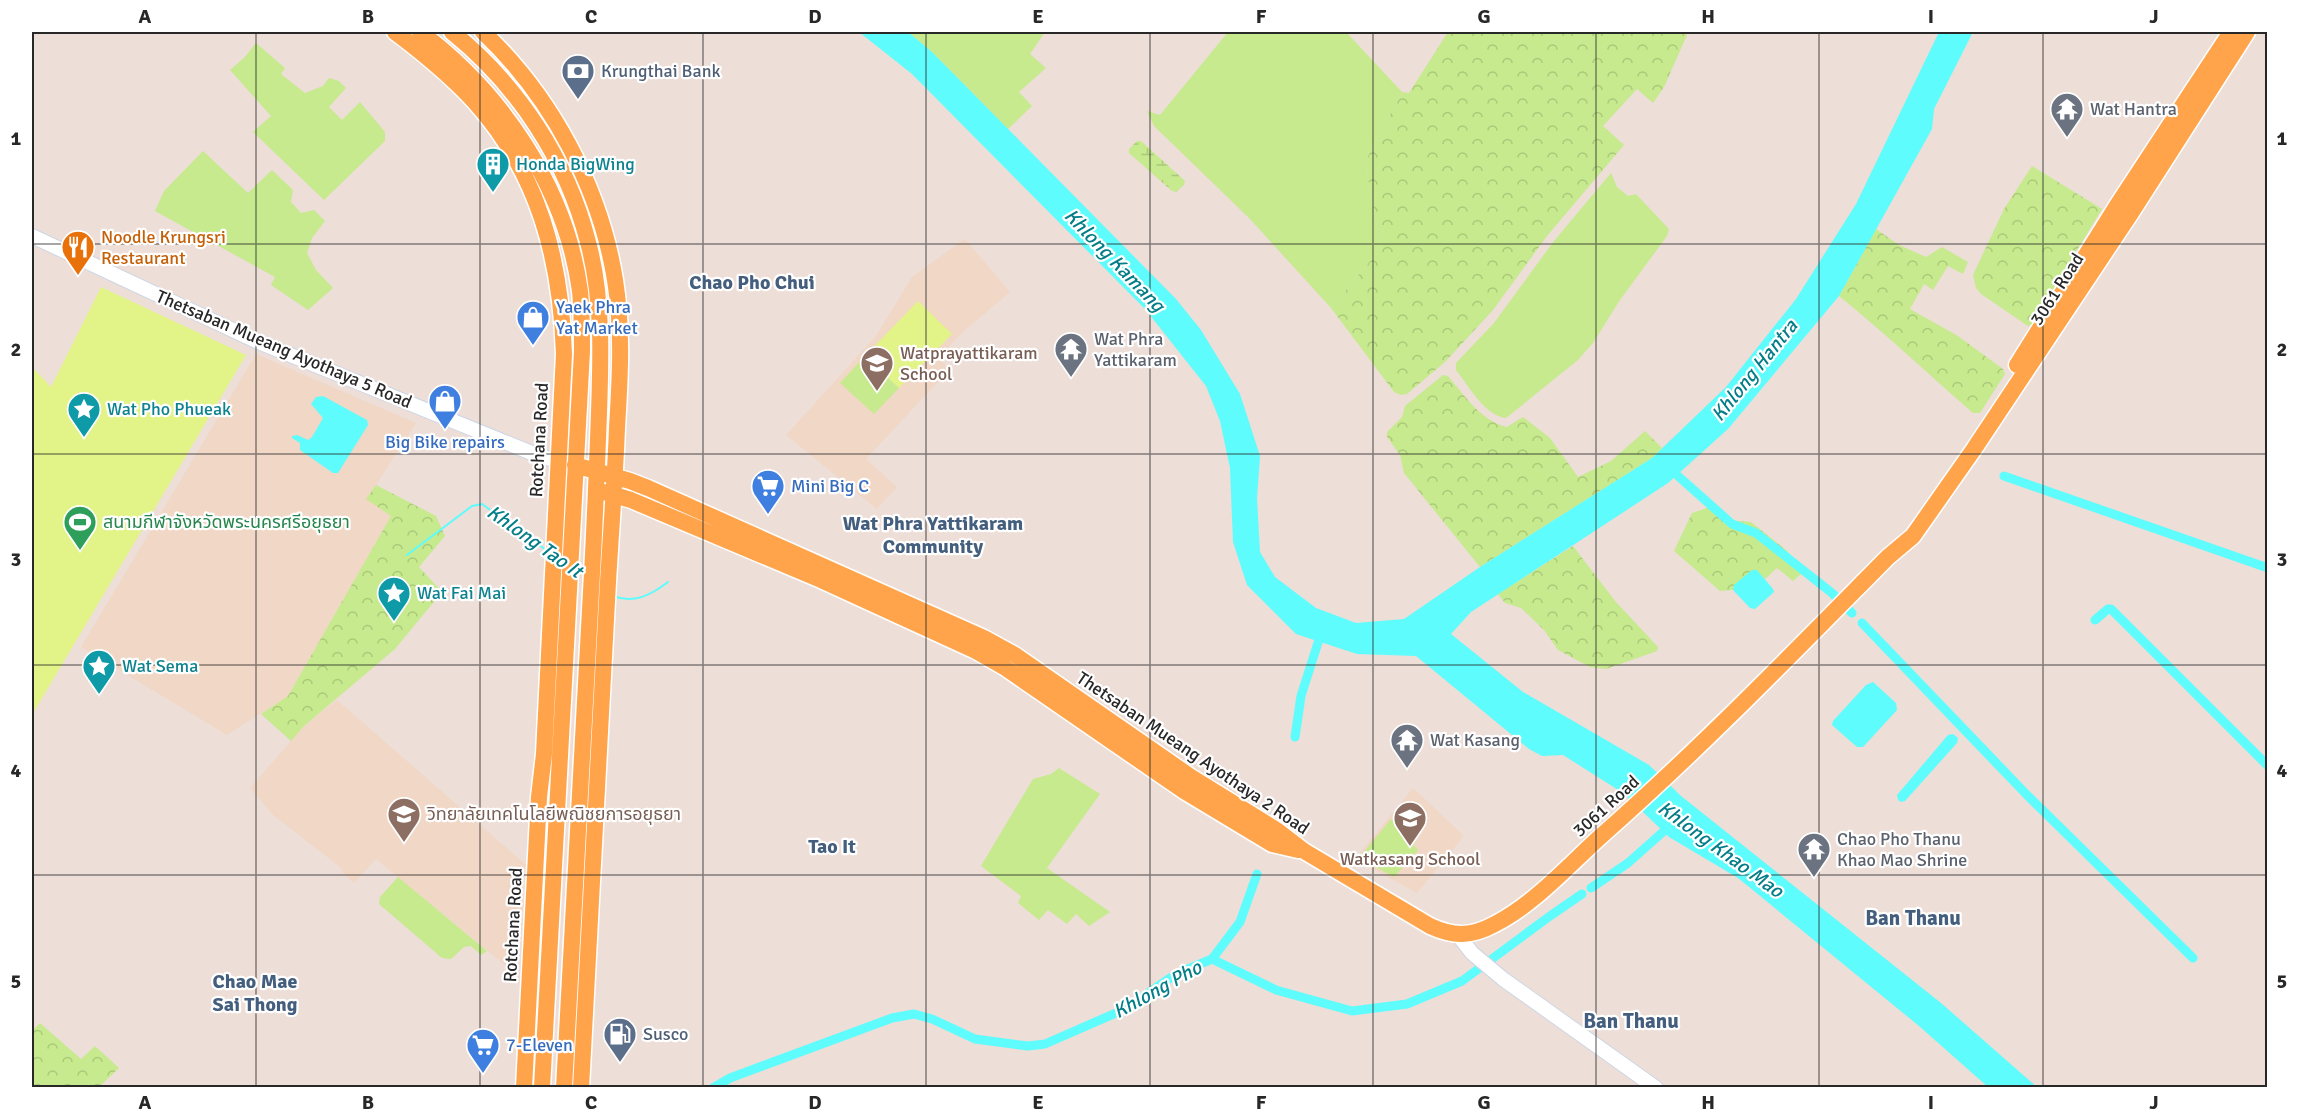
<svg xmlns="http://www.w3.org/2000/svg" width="2299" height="1119" viewBox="0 0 2299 1119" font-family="Signika,'Noto Sans Thai',sans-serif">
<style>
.education{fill:#f1d7c5}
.grass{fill:#c6ea8d}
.forest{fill:url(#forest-crowns)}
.wetland{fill:url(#wetland-marsh)}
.pitch{fill:#e2f387}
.water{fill:#5efcfc}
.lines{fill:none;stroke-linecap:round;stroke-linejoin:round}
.stream{stroke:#5efcfc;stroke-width:2}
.canal{stroke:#5efcfc;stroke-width:9}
.minor-casing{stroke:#cdd7e4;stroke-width:16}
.major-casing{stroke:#fff;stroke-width:19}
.minor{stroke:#fff;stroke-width:14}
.major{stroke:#ffa44b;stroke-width:16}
.grid{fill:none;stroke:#282828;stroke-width:1.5;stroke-opacity:0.55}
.labels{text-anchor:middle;stroke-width:4.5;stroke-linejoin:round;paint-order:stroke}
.service-label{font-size:18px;fill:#4e5e75;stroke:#fff;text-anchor:start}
.worship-label{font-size:18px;fill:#5b616d;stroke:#fff;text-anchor:start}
.culture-label{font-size:18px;fill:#0d838f;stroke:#fff;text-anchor:start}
.food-label{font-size:18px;fill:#c56008;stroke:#fff;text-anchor:start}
.street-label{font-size:18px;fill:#282828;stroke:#fff}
.shop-label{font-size:18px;fill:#366cbe;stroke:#fff;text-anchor:start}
.education-label{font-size:18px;fill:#785e54;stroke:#fff;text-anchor:start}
.leisure-label{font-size:18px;fill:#27864d;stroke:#fff;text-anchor:start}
.water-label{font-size:20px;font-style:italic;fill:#037d87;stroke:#fff}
.neighbourhood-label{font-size:20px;font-weight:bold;fill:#445e7e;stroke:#fff}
.quarter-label{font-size:21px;font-weight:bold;fill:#445e7e;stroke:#fff}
.neatline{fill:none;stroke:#282828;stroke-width:2}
.grid-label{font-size:20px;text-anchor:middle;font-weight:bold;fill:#282828}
</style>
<defs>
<pattern id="forest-crowns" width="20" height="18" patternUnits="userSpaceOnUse" patternTransform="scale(1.5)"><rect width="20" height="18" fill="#c6ea8d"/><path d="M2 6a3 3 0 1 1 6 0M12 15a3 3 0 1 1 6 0" fill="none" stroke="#aac97a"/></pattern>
<pattern id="wetland-marsh" width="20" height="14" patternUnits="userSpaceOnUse" patternTransform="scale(1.5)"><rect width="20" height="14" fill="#c6ea8d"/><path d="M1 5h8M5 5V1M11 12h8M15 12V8" fill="none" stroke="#aac97a"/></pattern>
</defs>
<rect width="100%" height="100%" fill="#edded8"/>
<!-- education -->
<path class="education" d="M965 239 1010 292 963 332 938 358 950 369 866 459 897 487 877 509 786 435 876 336 912 277Z
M256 354 416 423 367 499 391 516 288 696 227 735 81 647Z
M337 700 525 864 517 975 376 859 354 883 343 873 340 867 273 815 250 788 303 727Z
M1413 788 1464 836 1417 893 1355 859Z"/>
<!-- grass -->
<path class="grass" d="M908 32H1045L1030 54 1046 68 1019 92 1032 106 1008 129 932 52Z
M1228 32H1346L1402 92 1365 162 1381 248 1331 308 1250 219 1154 126 1147 111 1160 115Z
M256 43 285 68 281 74 305 93 323 86 329 78 339 81 346 88 329 107 342 120 360 102 385 132V141L324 200 253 132 271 116 230 70 244 58Z
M203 151 248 193 272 170 293 190 291 202 301 213 314 210 325 221 312 238 307 253 316 270 333 288 308 310 271 285 275 277 155 211 164 191Z
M1611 173 1617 187 1628 196 1636 194 1669 229 1667 236 1620 300 1593 343 1578 360 1506 418C1485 416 1468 385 1456 370V363L1494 323 1554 241Z
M865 356 899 388 874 414 840 383Z
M1059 768 1100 794 1047 868 1110 912 1089 926 1076 914 1067 924 1048 910 1039 920 1018 903 1021 896 981 866 1033 779 1051 774Z
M1391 819 1416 841 1413 845 1418 850 1394 877 1359 858Z
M398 877 487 951 481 955 471 946 464 947 451 959 442 958 379 904 380 897Z"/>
<!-- forest -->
<path class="forest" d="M1448 32H1683L1687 35 1664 87 1653 103 1637 89 1603 126 1624 145 1547 236 1493 310 1445 362 1407 394 1401 395 1394 392 1331 308 1381 248 1365 162 1402 92 1409 93Z
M2032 166 2102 209 2032 324 2028 326 1981 294 1976 288 1973 275 2004 209Z
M1876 229 1899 245 1926 257 1942 247 1968 262 1963 274 1948 266 1933 290 1924 284 1910 309 1958 336 2003 369 2005 374 1980 413H1973C1928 374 1885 333 1839 296Z
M1443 375 1448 376C1465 396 1481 421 1507 427L1523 417 1550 438 1578 477 1611 461 1645 431 1662 448 1652 458 1480 567 1404 473 1400 455 1387 437V432L1402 417 1405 406Z
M376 485 436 516 445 536 419 567 442 592 395 649 303 727 291 741 261 714 288 696 391 516 366 499Z
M1710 507 1725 520 1751 522 1787 551 1803 572 1793 581 1777 568 1765 579 1757 571 1734 585 1733 590 1720 591 1674 551 1692 513Z
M1573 546 1615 601 1658 647 1657 651 1606 669 1590 667 1558 650 1544 630 1521 608 1505 603 1498 594Z
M40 1023 81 1059 95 1046 119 1068 99 1087H32V1031Z"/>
<!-- wetland -->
<path class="wetland" d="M1137 141H1141L1185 181 1184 185 1176 192 1172 191 1129 153V149Z"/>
<!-- pitch -->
<path class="pitch" d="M101 287 246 355 32 715V367L51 387Z
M918 301 952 334 899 388 865 356Z"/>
<!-- water -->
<path class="water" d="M859 32H908L932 52 1176 299 1201 330 1240 394 1260 456 1257 498 1260 552 1275 577 1316 608 1356 623 1404 619 1480 567 1652 458 1726 387 1796 299 1856 204 1939 32H1973L1934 109 1932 129 1839 296 1728 429 1668 483 1471 612 1451 634 1523 692 1649 765 1681 796 1941 1003 2037 1087H1988L1919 1026 1738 878 1669 837 1623 793 1563 755 1542 756 1529 749 1416 656 1357 654 1296 634 1247 585 1233 542 1230 468 1220 421 1206 386 1145 309 912 74Z
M323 396 367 420 368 425 338 473H333L300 450V443L292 438V436L297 435 308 440 312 437 323 418 311 404 316 397Z
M1752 570H1757L1773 589 1774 592 1755 609 1750 608 1733 590 1734 585Z
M1873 682 1896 703 1897 710 1863 747H1857L1832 725 1833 721 1866 685Z
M1953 734 1958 738 1957 743 1905 801 1901 802 1898 800 1897 795 1948 735Z"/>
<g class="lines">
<!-- stream -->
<path class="stream" d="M407 555 472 506 482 504 546 550
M613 596C634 604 651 595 668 582"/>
<!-- canal -->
<path class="canal" d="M1669 468 1732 524 1756 533 1832 593 1852 613
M2004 476 2268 568
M2095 620 2108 609H2111L2268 766
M1862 623 2026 794 2193 958
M1295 737 1301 696 1322 630
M1591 888 1628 863 1673 823
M1212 959 1240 922 1257 874
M713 1088 730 1078 892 1018 914 1014 932 1019 975 1039 1028 1046 1045 1044 1125 1009 1176 974 1212 959 1276 990 1352 1011 1407 1004 1462 981 1550 916 1582 894"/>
<defs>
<path id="minor" d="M32 236 256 341 539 456 567 463
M1458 935 1472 953 1503 979 1656 1088"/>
<path id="major" d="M395 32C423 53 450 75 474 101 539 173 561 260 564 354L544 754 539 797 524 1088
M420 32C502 93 566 188 580 291 582 311 582 331 582 351L542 1088
M452 32C518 85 567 160 588 242 603 298 601 355 599 413 597 466 595 520 592 573 583 745 573 916 564 1088
M483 32C551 96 600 187 615 280 623 329 620 379 617 428 615 480 611 531 608 582 598 750 590 919 581 1088
M2017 365 2118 204 2231 32
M575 465 630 481 648 488 984 638 1015 655 1191 777 1278 831 1304 851 1430 926C1454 937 1471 937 1495 924 1534 904 1567 867 1600 837 1700 749 1794 652 1888 557L1913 536 1974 449 2131 213 2247 32
M604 492 631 500 821 580 976 651 1004 667 1184 791 1272 844 1298 850"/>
</defs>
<!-- minor casing -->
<use href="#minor" class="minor-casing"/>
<!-- major casing -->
<use href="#major" class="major-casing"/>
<!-- minor -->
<use href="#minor" class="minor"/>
<!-- major -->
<use href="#major" class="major"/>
</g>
<!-- grid -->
<path class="grid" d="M256 32V1088M480 32V1088M703 32V1088M926 32V1088M1150 32V1088M1373 32V1088M1596 32V1088M1819 32V1088M2043 32V1088M32 244H2268M32 454H2268M32 665H2268M32 875H2268"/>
<!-- icons -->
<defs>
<symbol id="bank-pin" viewBox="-11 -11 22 30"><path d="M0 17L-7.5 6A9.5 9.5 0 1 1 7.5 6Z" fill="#5c6f8a" stroke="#fff"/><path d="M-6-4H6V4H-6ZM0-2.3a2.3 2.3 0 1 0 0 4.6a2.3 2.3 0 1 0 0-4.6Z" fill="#fff"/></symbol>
<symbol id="temple-pin" viewBox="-11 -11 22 30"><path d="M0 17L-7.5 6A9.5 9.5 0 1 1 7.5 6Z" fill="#6b7280" stroke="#fff"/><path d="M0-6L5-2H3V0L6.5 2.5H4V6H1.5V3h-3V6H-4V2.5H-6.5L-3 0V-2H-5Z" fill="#fff"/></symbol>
<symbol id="building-pin" viewBox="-11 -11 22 30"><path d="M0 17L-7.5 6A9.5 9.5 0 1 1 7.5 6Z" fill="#0f9aa8" stroke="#fff"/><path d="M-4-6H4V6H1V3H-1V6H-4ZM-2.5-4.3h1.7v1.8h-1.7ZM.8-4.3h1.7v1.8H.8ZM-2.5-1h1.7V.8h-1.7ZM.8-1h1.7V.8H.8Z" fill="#fff"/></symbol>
<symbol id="restaurant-pin" viewBox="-11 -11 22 30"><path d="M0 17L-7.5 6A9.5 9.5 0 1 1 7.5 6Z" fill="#e8710a" stroke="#fff"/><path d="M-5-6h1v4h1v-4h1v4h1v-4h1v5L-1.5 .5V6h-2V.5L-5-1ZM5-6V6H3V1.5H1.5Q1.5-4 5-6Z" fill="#fff"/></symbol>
<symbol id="shop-pin" viewBox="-11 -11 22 30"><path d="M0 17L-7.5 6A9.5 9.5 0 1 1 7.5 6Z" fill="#3f7fe0" stroke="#fff"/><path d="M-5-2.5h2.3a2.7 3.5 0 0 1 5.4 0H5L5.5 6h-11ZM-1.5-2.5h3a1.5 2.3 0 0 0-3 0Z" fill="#fff"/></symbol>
<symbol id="school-pin" viewBox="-11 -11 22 30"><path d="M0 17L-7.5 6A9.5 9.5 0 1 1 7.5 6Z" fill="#8d6e63" stroke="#fff"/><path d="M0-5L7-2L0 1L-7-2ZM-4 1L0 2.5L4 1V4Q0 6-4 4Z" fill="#fff"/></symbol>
<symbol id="sight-pin" viewBox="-11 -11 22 30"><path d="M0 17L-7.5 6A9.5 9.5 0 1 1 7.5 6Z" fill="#0f9aa8" stroke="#fff"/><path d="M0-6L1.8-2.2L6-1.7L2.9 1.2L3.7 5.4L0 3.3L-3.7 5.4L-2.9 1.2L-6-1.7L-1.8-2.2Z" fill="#fff"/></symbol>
<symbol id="supermarket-pin" viewBox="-11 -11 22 30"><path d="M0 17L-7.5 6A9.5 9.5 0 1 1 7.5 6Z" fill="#3f7fe0" stroke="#fff"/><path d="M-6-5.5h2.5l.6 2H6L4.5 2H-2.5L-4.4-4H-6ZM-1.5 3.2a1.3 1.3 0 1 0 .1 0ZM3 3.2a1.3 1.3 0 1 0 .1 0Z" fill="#fff"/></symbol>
<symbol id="stadium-pin" viewBox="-11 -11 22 30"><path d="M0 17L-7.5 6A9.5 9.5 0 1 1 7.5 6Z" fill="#2e9e5b" stroke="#fff"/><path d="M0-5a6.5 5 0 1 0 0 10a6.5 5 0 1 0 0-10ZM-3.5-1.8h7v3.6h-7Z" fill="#fff"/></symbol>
<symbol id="university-pin" viewBox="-11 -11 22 30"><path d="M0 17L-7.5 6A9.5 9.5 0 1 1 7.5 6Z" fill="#8d6e63" stroke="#fff"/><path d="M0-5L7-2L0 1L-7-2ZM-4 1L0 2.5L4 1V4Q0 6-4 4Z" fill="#fff"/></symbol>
<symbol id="fuel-pin" viewBox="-11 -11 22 30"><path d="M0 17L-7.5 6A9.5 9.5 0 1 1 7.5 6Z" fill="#5c6f8a" stroke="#fff"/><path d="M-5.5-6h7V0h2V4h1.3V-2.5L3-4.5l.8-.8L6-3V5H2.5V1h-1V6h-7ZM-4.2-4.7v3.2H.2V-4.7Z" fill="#fff"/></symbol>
</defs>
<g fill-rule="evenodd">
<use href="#bank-pin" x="559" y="52" width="38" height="52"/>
<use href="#temple-pin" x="2048" y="90" width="38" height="52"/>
<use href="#building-pin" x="474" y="145" width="38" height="52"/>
<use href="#restaurant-pin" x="59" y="228" width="38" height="52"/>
<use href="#shop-pin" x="514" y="298" width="38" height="52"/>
<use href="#temple-pin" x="1052" y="330" width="38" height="52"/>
<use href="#school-pin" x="858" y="344" width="38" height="52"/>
<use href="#shop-pin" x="426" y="382" width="38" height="52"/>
<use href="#sight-pin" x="65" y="390" width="38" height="52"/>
<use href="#supermarket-pin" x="749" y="467" width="38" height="52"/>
<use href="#stadium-pin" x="61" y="503" width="38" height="52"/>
<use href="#sight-pin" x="375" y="574" width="38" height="52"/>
<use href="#sight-pin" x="80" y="647" width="38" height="52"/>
<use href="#temple-pin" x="1388" y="721" width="38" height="52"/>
<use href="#university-pin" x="385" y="795" width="38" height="52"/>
<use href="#school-pin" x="1391" y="799" width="38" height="52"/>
<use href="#temple-pin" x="1795" y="830" width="38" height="52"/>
<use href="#fuel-pin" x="601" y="1015" width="38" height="52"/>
<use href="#supermarket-pin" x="464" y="1026" width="38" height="52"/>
</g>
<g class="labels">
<!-- service labels -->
<g class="service-label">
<text x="601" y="77">Krungthai Bank</text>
<text x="643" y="1040">Susco</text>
</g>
<!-- worship labels -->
<g class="worship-label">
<text x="2090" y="115">Wat Hantra</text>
<text x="1094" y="345">Wat Phra<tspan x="1094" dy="21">Yattikaram</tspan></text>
<text x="1430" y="746">Wat Kasang</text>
<text x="1837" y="845">Chao Pho Thanu<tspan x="1837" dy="21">Khao Mao Shrine</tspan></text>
</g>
<!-- culture labels -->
<g class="culture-label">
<text x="516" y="170">Honda BigWing</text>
<text x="107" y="415">Wat Pho Phueak</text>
<text x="417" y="599">Wat Fai Mai</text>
<text x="122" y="672">Wat Sema</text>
</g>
<!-- food labels -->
<g class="food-label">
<text x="101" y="243">Noodle Krungsri<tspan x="101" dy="21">Restaurant</tspan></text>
</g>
<!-- street labels -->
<g class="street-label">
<text transform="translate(2057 289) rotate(-57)" y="6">3061 Road</text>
<text transform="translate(284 349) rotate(23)" y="6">Thetsaban Mueang Ayothaya 5 Road</text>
<text transform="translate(539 440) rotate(-87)" y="6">Rotchana Road</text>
<text transform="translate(1193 753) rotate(34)" y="6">Thetsaban Mueang Ayothaya 2 Road</text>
<text transform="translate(1606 806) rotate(-42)" y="6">3061 Road</text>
<text transform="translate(513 925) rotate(-87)" y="6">Rotchana Road</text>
</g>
<!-- shop labels -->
<g class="shop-label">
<text x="556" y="313">Yaek Phra<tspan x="556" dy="21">Yat Market</tspan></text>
<text x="445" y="448" text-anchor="middle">Big Bike repairs</text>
<text x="791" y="492">Mini Big C</text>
<text x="506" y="1051">7-Eleven</text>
</g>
<!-- education labels -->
<g class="education-label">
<text x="900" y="359">Watprayattikaram<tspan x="900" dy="21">School</tspan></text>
<text x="427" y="820">วิทยาลัยเทคโนโลยีพณิชยการอยุธยา</text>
<text x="1410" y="865" text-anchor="middle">Watkasang School</text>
</g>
<!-- leisure labels -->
<g class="leisure-label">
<text x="103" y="528">สนามกีฬาจังหวัดพระนครศรีอยุธยา</text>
</g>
<!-- water labels -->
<g class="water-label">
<text transform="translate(1115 260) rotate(46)" y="7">Khlong Kamang</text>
<text transform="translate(1754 370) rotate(-51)" y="7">Khlong Hantra</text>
<text transform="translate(535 541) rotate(35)" y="7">Khlong Tao It</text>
<text transform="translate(1721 849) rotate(36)" y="7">Khlong Khao Mao</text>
<text transform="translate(1157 989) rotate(-29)" y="7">Khlong Pho</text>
</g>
<!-- neighbourhood labels -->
<g class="neighbourhood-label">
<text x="752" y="289">Chao Pho Chui</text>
<text x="933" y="530">Wat Phra Yattikaram<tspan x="933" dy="23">Community</tspan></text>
<text x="832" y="853">Tao It</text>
<text x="255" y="988">Chao Mae<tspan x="255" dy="23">Sai Thong</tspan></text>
</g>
<!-- quarter labels -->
<g class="quarter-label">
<text x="1913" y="925">Ban Thanu</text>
<text x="1631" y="1028">Ban Thanu</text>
</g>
</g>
<!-- border -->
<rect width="2299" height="1119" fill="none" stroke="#ffffff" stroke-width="66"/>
<rect x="33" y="33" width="2233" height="1053" class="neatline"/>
<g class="grid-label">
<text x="145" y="23">A</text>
<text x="368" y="23">B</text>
<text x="591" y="23">C</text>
<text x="815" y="23">D</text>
<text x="1038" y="23">E</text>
<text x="1261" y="23">F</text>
<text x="1484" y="23">G</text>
<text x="1708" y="23">H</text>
<text x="1931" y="23">I</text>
<text x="2154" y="23">J</text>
<text x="16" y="145">1</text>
<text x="2282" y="145">1</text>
<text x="16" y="356">2</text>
<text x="2282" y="356">2</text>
<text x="16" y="566">3</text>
<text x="2282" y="566">3</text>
<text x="16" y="777">4</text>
<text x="2282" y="777">4</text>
<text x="16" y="988">5</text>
<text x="2282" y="988">5</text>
<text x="145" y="1109">A</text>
<text x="368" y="1109">B</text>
<text x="591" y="1109">C</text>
<text x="815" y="1109">D</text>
<text x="1038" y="1109">E</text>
<text x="1261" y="1109">F</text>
<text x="1484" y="1109">G</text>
<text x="1708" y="1109">H</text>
<text x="1931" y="1109">I</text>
<text x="2154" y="1109">J</text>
</g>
</svg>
